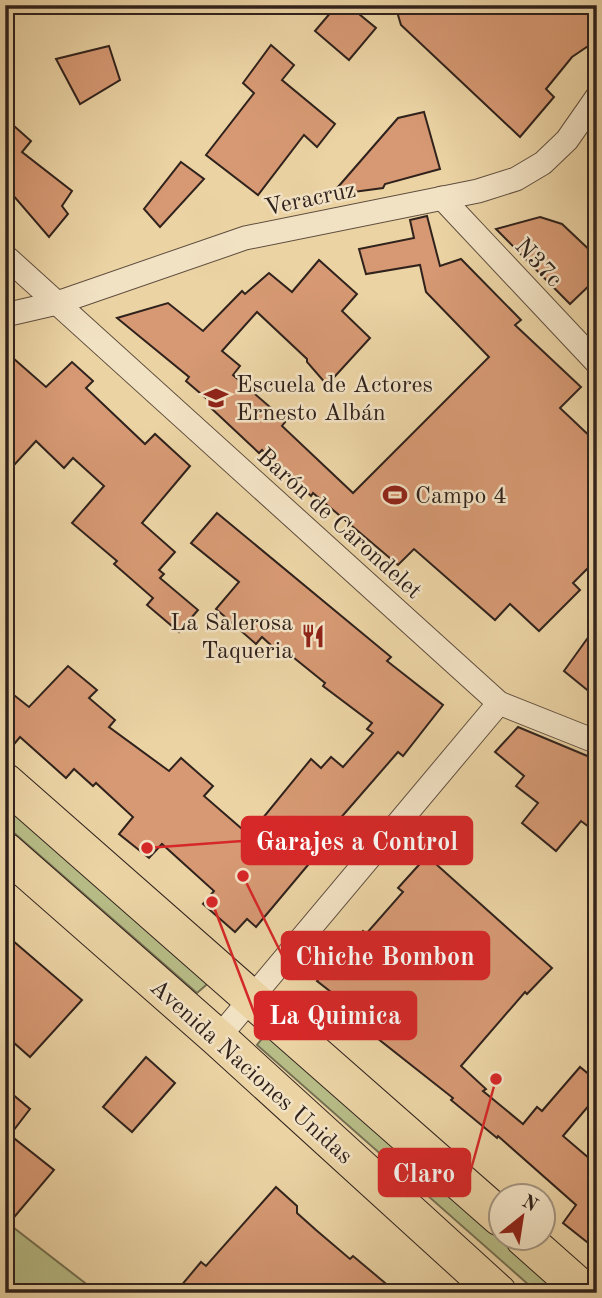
<svg xmlns="http://www.w3.org/2000/svg" width="602" height="1298" font-family="'Old Standard TT',serif">
<rect width="100%" height="100%" fill="#ebd3a4"/>
<filter id="stains"><feTurbulence type="fractalNoise" baseFrequency=".00286" numOctaves="4"/><feColorMatrix values="0 0 0 0 .2 0 0 0 0 .09 0 0 0 0 .02 0 0 0 .5 -.17"/></filter>
<radialGradient id="worn" r=".72"><stop offset=".6" stop-color="#630" stop-opacity="0"/><stop offset="1" stop-color="#630" stop-opacity=".3"/></radialGradient>
<!-- green -->
<g fill="#b7bc86" stroke="#746f51" stroke-width="2">
<polygon points="5,798 213,979 197,993 5,825"/>
<polygon points="269,1030 500,1233 500,1238 507,1239 569,1293 538,1293 257,1045"/>
<polygon points="5,1221 98,1293 5,1293"/>
</g>
<!-- building -->
<g fill="#d69973" stroke="#30221c" stroke-width="2">
<polygon points="337,5 348,5 376,28 349,60 315,31"/>
<polygon points="395,5 597,5 597,40 572,57 546,89 554,97 520,137 401,25"/>
<polygon points="271,45 294,65 282,80 335,124 317,147 304,135 258,195 206,155 254,93 243,83"/>
<polygon points="109,46 120,80 80,104 56,59"/>
<polygon points="424,112 440,169 385,184 383,188 331,195 398,118"/>
<polygon points="5,118 31,141 22,152 72,191 62,206 68,214 49,237 5,186"/>
<polygon points="181,162 204,179 160,227 144,209"/>
<polygon points="427,216 440,266 461,259 521,320 515,325 581,387 560,408 597,443 597,559 573,583 580,590 539,631 510,604 495,620 414,549 398,565 313,493 311,496 262,450 259,453 211,408 214,405 186,381 189,377 117,318 168,303 203,331 242,291 245,294 269,273 292,292 319,260 357,294 342,311 370,338 327,385 307,362 307,359 257,312 222,351 240,366 233,375 286,421 282,426 353,493 489,357 426,292 420,265 366,274 359,249 414,238 410,220"/>
<polygon points="540,217 562,224 597,257 597,278 570,304 496,229"/>
<polygon points="5,351 46,387 72,362 93,381 86,388 145,444 155,434 190,466 142,523 175,552 159,570 164,574 160,578 198,610 179,632 147,605 153,598 114,564 117,561 72,523 104,486 73,458 64,468 36,441 5,475"/>
<polygon points="217,513 391,657 387,661 443,705 403,756 398,752 338,821 345,827 321,856 318,853 256,927 247,919 235,932 203,904 214,891 162,844 149,858 119,834 133,817 96,783 93,786 74,769 66,778 20,737 5,755 5,688 29,707 68,666 97,690 89,698 115,720 109,727 169,771 181,758 213,786 204,796 249,835 311,759 321,768 331,757 343,767 373,733 367,729 372,723 323,686 325,683 288,653 284,657 262,637 256,644 216,609 239,582 191,543"/>
<polygon points="597,625 597,698 564,671"/>
<polygon points="518,727 597,760 597,833 581,821 556,851 522,823 538,803 516,786 524,776 495,752"/>
<polygon points="427,856 552,968 527,994 525,992 461,1066 486,1089 483,1091 523,1124 537,1107 542,1111 580,1067 597,1081 597,1096 563,1136 597,1165 597,1250 563,1223 576,1205 498,1136 497,1138 451,1100 453,1098 372,1034 377,1028 317,981 344,948 347,951 363,931 366,934 403,892 398,888"/>
<polygon points="5,934 82,1000 30,1057 5,1035"/>
<polygon points="146,1057 175,1083 132,1132 103,1107"/>
<polygon points="5,1088 30,1109 10,1135 54,1170 5,1228"/>
<polygon points="276,1187 297,1206 297,1213 316,1230 350,1259 353,1256 397,1293 175,1293 201,1262 206,1266"/>
</g>
<g fill="none" stroke-linecap="round" stroke-linejoin="round">
<!-- street casing -->
<g stroke="#5f4e3e" stroke-width="25">
<g id="street">
<polyline points="442,198 597,363"/>
<polyline points="5,256 499,703 597,742"/>
<polyline points="5,315 57,303 245,238 478,191 516,179 543,163 567,140 597,97"/>
<polyline points="218,1038 499,703"/>
</g>
</g>
<!-- primary casing -->
<g stroke="#30221c" stroke-width="39">
<g id="primary">
<polyline points="5,782 500,1217"/>
<polyline points="5,851 218,1038 498,1293"/>
<polyline points="524,1238 586,1293"/>
</g>
</g>
<!-- street -->
<use href="#street" stroke="#f2e2c4" stroke-width="23"/>
<!-- primary -->
<use href="#primary" stroke="#ebd3a4" stroke-width="37"/>
</g>
<!-- icons -->
<defs>
<g id="school-bare" transform="scale(1.89)"><path d="M0-5L7-2L0 1L-7-2ZM-4 1L0 2.5L4 1V4Q0 6-4 4Z" fill="#8f2418" stroke="#f2e2c4" stroke-width="2.5" paint-order="stroke"/></g>
<g id="stadium-bare" transform="scale(1.89)"><path d="M0-5a6.5 5 0 1 0 0 10a6.5 5 0 1 0 0-10ZM-3.5-1.8h7v3.6h-7Z" fill="#8f2418" stroke="#f2e2c4" stroke-width="2.5" paint-order="stroke"/></g>
<g id="restaurant-bare" transform="scale(1.89)"><path d="M-5-6h1v4h1v-4h1v4h1v-4h1v5L-1.5 .5V6h-2V.5L-5-1ZM5-6V6H3V1.5H1.5Q1.5-4 5-6Z" fill="#8f2418" stroke="#f2e2c4" stroke-width="2.5" paint-order="stroke"/></g>
</defs>
<g fill-rule="evenodd">
<use href="#school-bare" x="216" y="398"/>
<use href="#stadium-bare" x="395" y="495"/>
<use href="#restaurant-bare" x="313" y="636"/>
</g>
<g text-anchor="middle" stroke-width="5" stroke-linejoin="round" paint-order="stroke">
<!-- street labels -->
<g font-size="24" fill="#30221c" stroke="#f2e2c4">
<text transform="translate(310 198) rotate(-12)" y="8">Veracruz</text>
<text transform="translate(539 262) rotate(47)" y="8">N37c</text>
<text transform="translate(340 523) rotate(42)" y="8">Barón de Carondelet</text>
<text transform="translate(252 1071) rotate(42)" y="8">Avenida Naciones Unidas</text>
</g>
<!-- poi labels -->
<g font-size="24" fill="#30221c" stroke="#f2e2c4" text-anchor="start">
<text x="236" y="392">Escuela de Actores<tspan x="236" dy="28">Ernesto Albán</tspan></text>
<text x="415" y="503">Campo 4</text>
<text x="293" y="630" text-anchor="end">La Salerosa<tspan x="293" dy="28">Taqueria</tspan></text>
</g>
</g>
<!-- callouts -->
<path fill="none" stroke="#d62828" stroke-width="2.5" d="M147 848L242 841M243 876L282 955M212 902L255 1015M496 1079L470 1173"/>
<g fill="#d62828" stroke="#f2e2c4" stroke-width="2.5">
<circle cx="147" cy="848" r="7"/>
<circle cx="243" cy="876" r="7"/>
<circle cx="212" cy="902" r="7"/>
<circle cx="496" cy="1079" r="7"/>
</g>
<g fill="#d62828" stroke="#d62828" stroke-width="2.5">
<rect x="242" y="817" width="230" height="47" rx="7"/>
<rect x="282" y="932" width="207" height="47" rx="7"/>
<rect x="255" y="992" width="161" height="47" rx="7"/>
<rect x="379" y="1149" width="91" height="47" rx="7"/>
</g>
<g font-size="26" text-anchor="middle" font-weight="bold" fill="#fff">
<text x="357" y="850">Garajes a Control</text>
<text x="385" y="965">Chiche Bombon</text>
<text x="335" y="1024">La Quimica</text>
<text x="424" y="1182">Claro</text>
</g>
<!-- margin -->
<rect width="602" height="1298" fill="none" stroke="#ebd3a4" stroke-width="28"/>
<rect x="7" y="7" width="588" height="1284" fill="none" stroke="#30221c" stroke-width="3.5"/>
<rect x="14" y="14" width="574" height="1270" fill="none" stroke="#30221c" stroke-width="2"/>
<!-- north arrow -->
<g transform="translate(522 1217) rotate(30)"><circle r="33" fill="#f2e2c4" stroke="#a49581" stroke-width="2"/>
<path d="M0-5L12 26L0 18L-12 26Z" fill="#8f2418"/>
<text y="-10" font-size="19" font-weight="bold" text-anchor="middle" fill="#30221c">N</text>
</g>
<rect width="100%" height="100%" filter="url(#stains)"/>
<rect width="100%" height="100%" fill="url(#worn)"/>
</svg>
